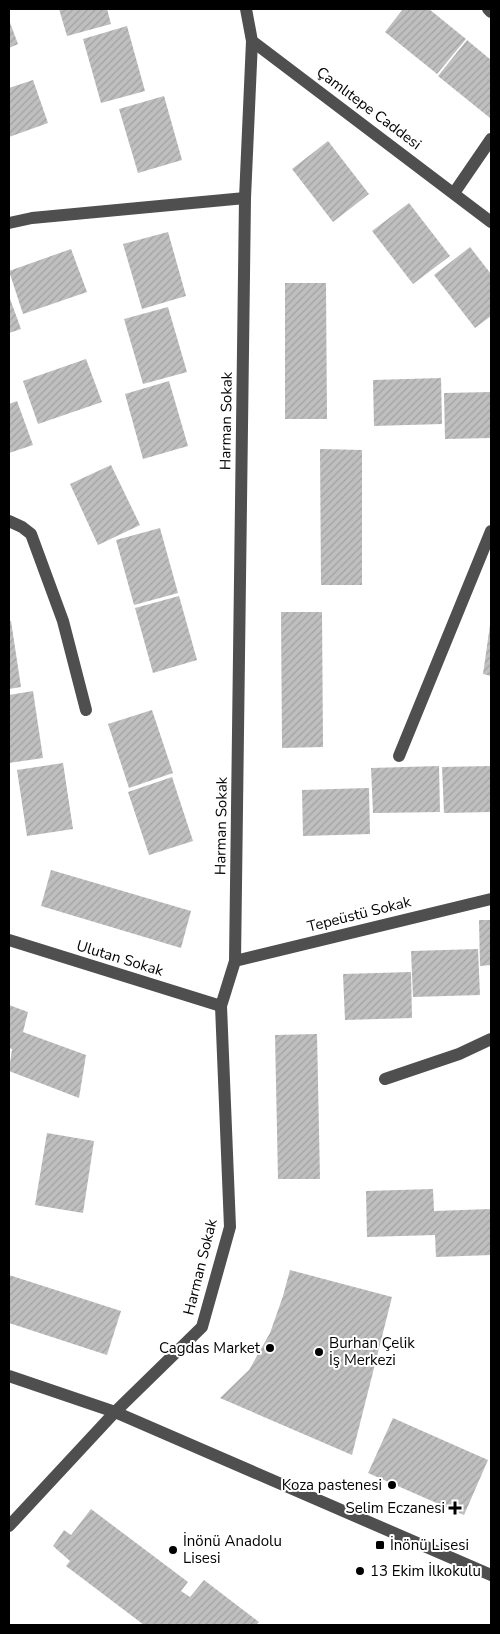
<svg xmlns="http://www.w3.org/2000/svg" width="500" height="1634" font-family="'Nunito Sans',sans-serif">
<defs>
<pattern id="building-hatch" width="6" height="6" patternUnits="userSpaceOnUse" patternTransform="scale(1.25)"><rect width="6" height="6" fill="#bfbfbf"/><path d="M-1 1l2-2M0 6l6-6M5 7l2-2" fill="none" stroke="#a2a2a2"/></pattern>
</defs>
<rect width="100%" height="100%" fill="#fff"/>
<!-- building -->
<g fill="url(#building-hatch)">
<polygon points="59,9 107,9 111,24 67,36"/>
<polygon points="403,9 429,9 466,39 437,74 385,32"/>
<polygon points="9,20 18,44 9,48"/>
<polygon points="127,26 145,91 101,103 83,39"/>
<polygon points="467,40 491,60 490,118 438,76"/>
<polygon points="33,80 48,123 9,137 9,88"/>
<polygon points="164,96 182,160 138,173 119,109"/>
<polygon points="328,141 369,194 333,222 292,169"/>
<polygon points="409,203 450,256 413,284 372,231"/>
<polygon points="168,232 186,296 142,309 123,244"/>
<polygon points="470,247 491,274 491,316 475,328 434,275"/>
<polygon points="71,249 87,292 23,314 9,271"/>
<polygon points="285,283 326,283 327,419 285,419"/>
<polygon points="9,296 21,329 9,333"/>
<polygon points="168,307 187,372 143,384 124,319"/>
<polygon points="86,359 102,402 38,424 23,381"/>
<polygon points="441,378 442,424 374,426 373,380"/>
<polygon points="169,381 188,446 143,459 125,394"/>
<polygon points="491,392 491,438 445,439 444,393"/>
<polygon points="17,401 33,445 9,453 9,404"/>
<polygon points="320,449 362,450 362,585 321,585"/>
<polygon points="111,465 140,525 98,545 70,484"/>
<polygon points="160,528 178,593 134,605 116,540"/>
<polygon points="179,596 197,660 153,673 135,608"/>
<polygon points="281,612 322,612 323,747 282,748"/>
<polygon points="9,621 11,621 21,687 9,689"/>
<polygon points="490,625 491,625 491,676 483,674"/>
<polygon points="33,691 43,758 9,763 9,695"/>
<polygon points="152,710 173,773 129,788 108,724"/>
<polygon points="63,763 73,829 27,836 17,770"/>
<polygon points="439,766 440,812 373,813 371,768"/>
<polygon points="491,766 491,812 444,813 442,767"/>
<polygon points="172,777 193,841 149,855 128,792"/>
<polygon points="369,788 370,834 303,836 302,790"/>
<polygon points="51,870 191,911 181,948 41,906"/>
<polygon points="479,920 491,920 491,965 480,966"/>
<polygon points="478,949 480,995 413,997 411,951"/>
<polygon points="411,972 412,1018 345,1020 343,974"/>
<polygon points="9,1005 28,1012 23,1032 86,1055 79,1098 9,1071 12,1049 9,1048"/>
<polygon points="317,1034 320,1179 278,1179 275,1035"/>
<polygon points="47,1133 94,1141 83,1213 35,1205"/>
<polygon points="433,1189 434,1211 491,1209 491,1255 436,1257 435,1235 367,1237 366,1191"/>
<polygon points="290,1270 392,1297 352,1455 220,1398 249,1370 270,1333 283,1296"/>
<polygon points="9,1275 121,1311 107,1355 9,1323"/>
<polygon points="393,1418 488,1460 464,1515 368,1473"/>
<polygon points="91,1509 188,1582 181,1591 190,1597 204,1580 259,1622 256,1625 144,1625 66,1566 70,1561 53,1546 64,1530 71,1535"/>
</g>
<g fill="none" stroke-linecap="round" stroke-linejoin="round">
<!-- minor -->
<g stroke="#4f4f4f" stroke-width="12">
<polyline points="246,9 252,41 491,222"/>
<polyline points="488,9 491,12"/>
<polyline points="454,193 491,139"/>
<polyline points="9,223 32,218 245,198"/>
<polyline points="9,521 22,527 31,534 63,621 86,710"/>
<polyline points="399,756 491,531"/>
<polyline points="9,940 221,1006"/>
<polyline points="235,961 491,899"/>
<polyline points="385,1079 459,1054 491,1039"/>
<polyline points="9,1376 115,1412 491,1575"/>
<polyline points="9,1526 115,1412 202,1327 230,1227 221,1006 235,961 245,198 252,41"/>
</g>
</g>
<!-- markers -->
<g fill="#000" stroke="#fff" stroke-width="2">
<circle cx="270" cy="1348" r="5"/>
<circle cx="319" cy="1352" r="5"/>
<circle cx="392" cy="1485" r="5"/>
<path d="M452.5 1500.5h5v5h5v5h-5v5h-5v-5h-5v-5h5z"/>
<rect x="375" y="1540" width="10" height="10" rx="2.5"/>
<circle cx="173" cy="1550" r="5"/>
<circle cx="360" cy="1571" r="5"/>
</g>
<g text-anchor="middle" stroke-width="4" stroke-linejoin="round" paint-order="stroke">
<!-- street labels -->
<g font-size="15" fill="#000" stroke="#fff">
<text transform="translate(369 108) rotate(37)" y="5">Çamlıtepe Caddesi</text>
<text transform="translate(226 421) rotate(-89)" y="5">Harman Sokak</text>
<text transform="translate(221 826) rotate(-89)" y="5">Harman Sokak</text>
<text transform="translate(359 914) rotate(-14)" y="5">Tepeüstü Sokak</text>
<text transform="translate(120 958) rotate(17)" y="5">Ulutan Sokak</text>
<text transform="translate(200 1267) rotate(-76)" y="5">Harman Sokak</text>
</g>
<!-- poi labels -->
<g font-size="15" fill="#000" stroke="#fff" text-anchor="start">
<text x="329" y="1348">Burhan Çelik<tspan x="329" dy="17">İş Merkezi</tspan></text>
<text x="260" y="1353" text-anchor="end">Cagdas Market</text>
<text x="382" y="1490" text-anchor="end">Koza pastenesi</text>
<text x="445" y="1513" text-anchor="end">Selim Eczanesi</text>
<text x="183" y="1546">İnönü Anadolu<tspan x="183" dy="17">Lisesi</tspan></text>
<text x="390" y="1550">İnönü Lisesi</text>
<text x="370" y="1576">13 Ekim İlkokulu</text>
</g>
</g>
<!-- border -->
<rect width="500" height="1634" fill="none" stroke="#000000" stroke-width="20"/>
</svg>
